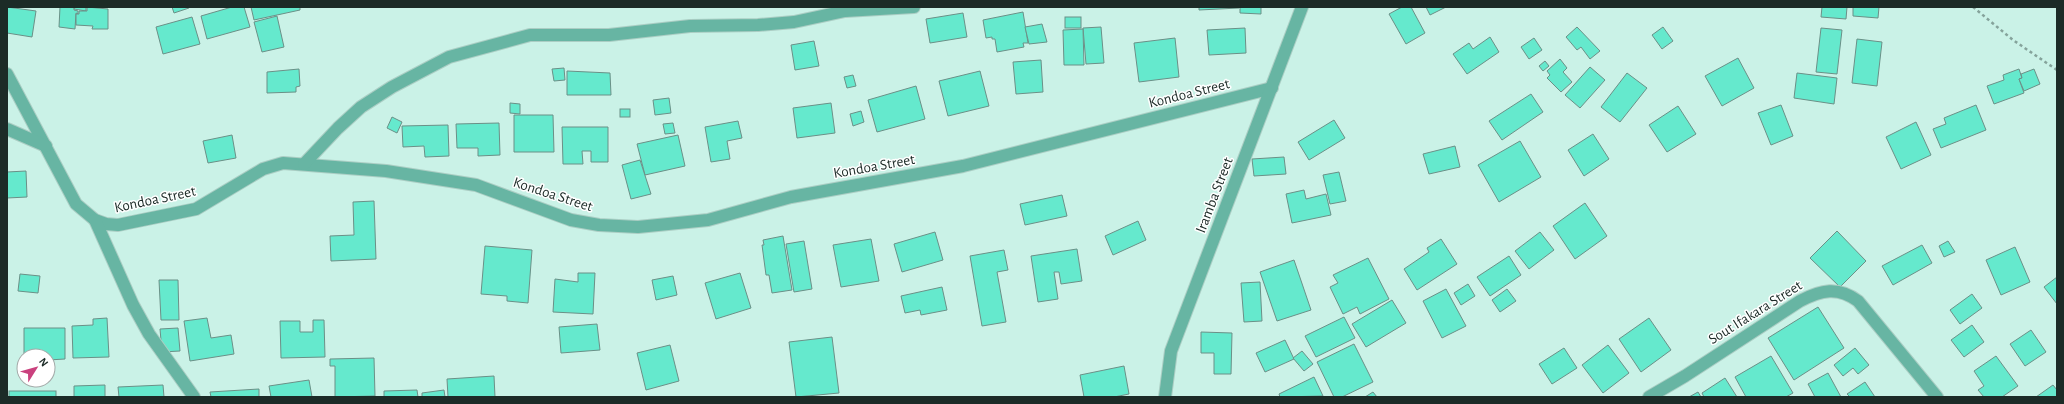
<svg xmlns="http://www.w3.org/2000/svg" width="2064" height="404" font-family="'Alegreya Sans',sans-serif">
<rect width="100%" height="100%" fill="#caf2e7"/>
<!-- building -->
<g fill="#65e9cd" stroke="#6b9087">
<polygon points="7,7 36,11 32,37 7,33"/>
<polygon points="60,7 74,7 74,10 78,11 78,14 76,13 75,29 59,27"/>
<polygon points="75,7 86,7 86,11 74,9"/>
<polygon points="87,7 108,9 108,29 92,29 93,26 76,25 76,14 79,14 79,11 87,11"/>
<polygon points="172,7 189,7 189,8 174,13"/>
<polygon points="232,7 244,7 250,27 207,39 201,16"/>
<polygon points="251,7 300,7 300,10 254,20"/>
<polygon points="1199,7 1239,7 1239,8 1199,10"/>
<polygon points="1240,7 1261,7 1261,14 1240,13"/>
<polygon points="1402,7 1411,7 1425,33 1406,44 1389,14"/>
<polygon points="1426,7 1446,7 1430,15"/>
<polygon points="1822,7 1847,7 1846,19 1821,17"/>
<polygon points="1853,7 1879,7 1878,18 1853,16"/>
<polygon points="1023,12 1028,43 1023,43 1024,47 997,52 995,39 992,39 992,37 986,38 983,20"/>
<polygon points="963,13 967,37 930,43 926,19"/>
<polygon points="277,16 284,47 262,52 254,22"/>
<polygon points="192,17 200,44 163,54 156,27"/>
<rect x="1065" y="17" width="16" height="11"/>
<polygon points="1042,24 1047,42 1029,44 1025,27"/>
<polygon points="1101,27 1104,63 1086,64 1083,28"/>
<polygon points="1577,27 1600,51 1590,59 1581,47 1577,50 1566,37"/>
<polygon points="1663,27 1673,41 1662,49 1652,35"/>
<polygon points="1245,28 1246,53 1209,55 1207,30"/>
<polygon points="1821,28 1842,30 1837,74 1816,72"/>
<polygon points="1083,29 1084,65 1064,65 1063,30"/>
<polygon points="1490,37 1499,52 1467,74 1453,54 1469,43 1473,49"/>
<polygon points="1175,38 1179,77 1139,82 1134,43"/>
<polygon points="1534,38 1542,50 1529,59 1521,47"/>
<polygon points="1857,39 1882,42 1877,86 1852,83"/>
<polygon points="814,41 819,66 795,70 791,45"/>
<polygon points="1738,58 1754,88 1722,106 1705,76"/>
<polygon points="1560,59 1567,68 1563,72 1572,82 1561,92 1547,78 1550,75 1547,71"/>
<polygon points="1041,60 1043,92 1016,94 1013,62"/>
<polygon points="1545,61 1549,66 1543,71 1539,66"/>
<polygon points="1590,67 1605,80 1580,108 1565,95"/>
<polygon points="564,68 565,80 554,81 552,69"/>
<polygon points="299,69 300,86 296,87 296,92 267,93 267,72"/>
<polygon points="2019,69 2022,78 2019,79 2024,93 1994,104 1987,86 2004,80 2003,75"/>
<polygon points="2034,69 2040,84 2024,91 2019,79 2022,78 2021,74"/>
<polygon points="567,71 610,73 611,95 567,95"/>
<polygon points="980,71 989,106 948,116 939,81"/>
<polygon points="1627,73 1647,88 1620,122 1601,107"/>
<polygon points="1797,73 1837,78 1834,104 1794,98"/>
<polygon points="853,75 856,86 847,88 844,77"/>
<polygon points="916,86 925,119 877,132 868,100"/>
<polygon points="1531,94 1543,112 1502,140 1489,121"/>
<polygon points="669,98 671,113 655,115 653,100"/>
<polygon points="510,103 520,104 520,114 510,113"/>
<polygon points="831,103 835,133 797,138 793,108"/>
<polygon points="1781,105 1793,136 1771,145 1758,113"/>
<polygon points="1976,105 1986,130 1941,148 1933,129 1946,124 1944,118"/>
<polygon points="1678,106 1696,134 1667,152 1649,125"/>
<rect x="620" y="109" width="10" height="8"/>
<polygon points="861,111 864,122 853,126 850,114"/>
<polygon points="514,115 553,115 554,152 514,152"/>
<polygon points="392,117 402,122 397,133 387,128"/>
<polygon points="1334,120 1345,138 1309,160 1298,142"/>
<polygon points="738,121 742,138 727,141 730,159 711,162 705,127"/>
<polygon points="1916,122 1931,155 1901,169 1886,137"/>
<polygon points="499,123 500,155 478,156 478,148 457,148 456,124"/>
<polygon points="673,123 675,133 665,134 663,124"/>
<polygon points="448,125 449,156 425,157 424,146 403,147 402,126"/>
<polygon points="562,127 608,127 608,162 591,162 591,151 582,151 583,164 563,164"/>
<polygon points="1593,134 1609,159 1584,176 1568,150"/>
<polygon points="232,135 236,158 208,163 203,141"/>
<polygon points="678,135 685,166 645,175 637,144"/>
<polygon points="1520,141 1541,177 1499,202 1478,165"/>
<polygon points="1455,146 1460,167 1429,174 1423,154"/>
<polygon points="1284,157 1286,174 1254,176 1252,159"/>
<polygon points="640,160 651,194 631,199 622,165"/>
<polygon points="26,171 27,197 7,198 7,172"/>
<polygon points="1339,172 1346,201 1330,204 1323,175"/>
<polygon points="1304,190 1306,199 1326,194 1331,215 1292,223 1286,194"/>
<polygon points="1062,195 1067,216 1025,225 1020,204"/>
<polygon points="374,201 376,259 331,261 330,236 354,235 353,202"/>
<polygon points="1585,203 1607,236 1575,259 1553,226"/>
<polygon points="1138,221 1146,240 1113,255 1105,236"/>
<polygon points="1837,231 1866,261 1840,287 1810,258"/>
<polygon points="935,232 943,260 902,272 894,244"/>
<polygon points="1540,232 1554,250 1529,269 1515,251"/>
<polygon points="783,236 792,290 772,293 769,275 766,275 762,245 764,245 763,240"/>
<polygon points="871,239 879,281 841,287 833,245"/>
<polygon points="1441,239 1457,264 1417,290 1404,269 1429,252 1427,248"/>
<polygon points="804,241 812,289 794,292 786,244"/>
<polygon points="1948,241 1955,252 1944,257 1939,246"/>
<polygon points="1922,245 1932,263 1893,285 1882,266"/>
<polygon points="485,246 532,250 528,303 507,301 507,296 481,294"/>
<polygon points="2015,247 2030,282 2001,295 1986,260"/>
<polygon points="1077,249 1082,281 1061,284 1059,272 1054,272 1058,299 1038,302 1031,256"/>
<polygon points="1004,250 1008,270 997,272 1006,322 982,326 970,256"/>
<polygon points="1509,256 1521,275 1490,296 1477,277"/>
<polygon points="1368,258 1389,299 1360,314 1357,307 1343,314 1330,287 1338,283 1333,275"/>
<polygon points="1294,260 1311,310 1277,321 1260,272"/>
<polygon points="578,273 595,273 593,314 553,312 555,279 578,282"/>
<polygon points="740,273 751,308 716,319 705,283"/>
<polygon points="20,274 40,276 38,293 18,291"/>
<polygon points="673,276 677,295 656,300 652,280"/>
<polygon points="2057,277 2057,304 2044,287"/>
<polygon points="159,280 178,280 179,320 161,320"/>
<polygon points="1260,282 1262,321 1244,322 1241,283"/>
<polygon points="1468,284 1475,296 1461,305 1454,293"/>
<polygon points="942,287 947,310 921,315 920,310 905,313 901,296"/>
<polygon points="1446,289 1466,326 1442,338 1423,301"/>
<polygon points="1507,289 1516,301 1500,312 1492,300"/>
<polygon points="1972,294 1982,308 1960,324 1950,310"/>
<polygon points="1392,300 1406,323 1366,347 1352,324"/>
<polygon points="1818,307 1844,348 1794,380 1768,338"/>
<polygon points="1344,317 1355,338 1316,357 1305,336"/>
<polygon points="107,318 109,357 73,358 72,326 93,325 93,319"/>
<polygon points="207,318 211,338 231,335 234,354 190,361 184,321"/>
<polygon points="1649,318 1671,350 1641,372 1619,339"/>
<polygon points="313,320 324,320 325,357 281,358 280,321 300,321 300,332 313,332"/>
<polygon points="597,324 600,350 561,353 559,327"/>
<polygon points="1972,325 1984,342 1964,357 1951,340"/>
<polygon points="24,328 65,328 65,359 48,360 48,356 24,357"/>
<polygon points="178,328 180,351 162,352 160,329"/>
<polygon points="2031,330 2046,352 2025,366 2010,344"/>
<polygon points="1201,332 1232,333 1231,374 1214,374 1214,353 1201,353"/>
<polygon points="832,337 839,393 796,397 789,342"/>
<polygon points="1285,340 1294,359 1265,372 1256,353"/>
<polygon points="1354,344 1373,382 1342,397 1334,397 1317,362"/>
<polygon points="670,345 679,381 646,390 637,353"/>
<polygon points="1608,345 1629,373 1603,393 1582,365"/>
<polygon points="1564,348 1577,368 1552,384 1539,364"/>
<polygon points="1855,348 1869,365 1858,374 1853,368 1843,376 1834,365"/>
<polygon points="1302,351 1313,364 1304,371 1293,358"/>
<polygon points="1771,356 1793,393 1786,397 1746,397 1735,377"/>
<polygon points="1996,356 2018,386 2002,397 1984,397 1978,390 1984,386 1974,371"/>
<polygon points="374,358 375,396 335,397 335,366 330,366 330,359"/>
<polygon points="1124,366 1129,394 1114,397 1084,397 1080,375"/>
<polygon points="1828,373 1841,397 1815,397 1808,384"/>
<polygon points="494,376 495,397 448,397 447,379"/>
<polygon points="1314,377 1323,396 1280,397 1279,394"/>
<polygon points="1725,378 1737,397 1704,397 1702,393"/>
<polygon points="309,380 312,397 271,397 269,386"/>
<polygon points="1865,382 1875,397 1850,397 1847,394"/>
<polygon points="105,385 105,397 74,397 74,386"/>
<polygon points="163,385 164,397 119,397 118,387"/>
<polygon points="2053,385 2057,390 2057,397 2036,397"/>
<polygon points="259,389 259,397 211,397 210,392"/>
<polygon points="417,390 418,397 384,397 384,391"/>
<polygon points="444,390 445,397 422,397 422,393"/>
<rect x="9" y="391" width="47" height="6"/>
<polygon points="1373,392 1377,397 1365,397"/>
<polygon points="1698,392 1701,397 1689,397"/>
</g>
<g fill="none" stroke-linecap="round" stroke-linejoin="round">
<!-- minor casing -->
<g stroke="#abcec4" stroke-width="14">
<g id="minor">
<polyline points="7,74 76,204 95,220 106,224 118,225 196,209 263,169 283,163 386,171 476,185 571,220 599,225 638,227 708,220 791,197 963,166 1272,88"/>
<polyline points="7,129 46,146"/>
<polyline points="304,164 338,128 361,107 392,87 449,57 530,35 609,35 690,26 758,25 794,22 845,11 914,7"/>
<polyline points="95,220 133,305 149,334 194,397"/>
<polyline points="1165,397 1171,351 1302,7"/>
<path d="M1649,397l36,-21 115,-75c21,-11 38,-15 58,0l79,96"/>
</g>
</g>
<!-- path -->
<polyline stroke="#85a39b" stroke-width="2.5" stroke-dasharray="3 3" stroke-linecap="butt" points="1973,7 2013,40 2057,70"/>
<!-- minor -->
<use href="#minor" stroke="#67b5a3" stroke-width="12"/>
</g>
<g text-anchor="middle" stroke-width="3" stroke-linejoin="round" paint-order="stroke">
<!-- street labels -->
<g font-size="15" fill="#1c2b27" stroke="#fff">
<text transform="translate(1189 93) rotate(-14)" y="5">Kondoa Street</text>
<text transform="translate(874 166) rotate(-10)" y="5">Kondoa Street</text>
<text transform="translate(553 194) rotate(18)" y="5">Kondoa Street</text>
<text transform="translate(1214 195) rotate(-69)" y="5">Iramba Street</text>
<text transform="translate(155 199) rotate(-12)" y="5">Kondoa Street</text>
<text transform="translate(1755 312) rotate(-32)" y="5">Sout Ifakara Street</text>
</g>
</g>
<!-- border -->
<rect width="2064" height="404" fill="none" stroke="#1c2b27" stroke-width="16"/>
<!-- north arrow -->
<g transform="translate(36 368) rotate(53)"><circle r="19" fill="#ffffff" stroke="#a4aaa9"/>
<path d="M0-3L7 15L0 10L-7 15Z" fill="#ca417e"/>
<text y="-6" font-size="11" font-weight="bold" text-anchor="middle" fill="#1c2b27">N</text>
</g>
</svg>
